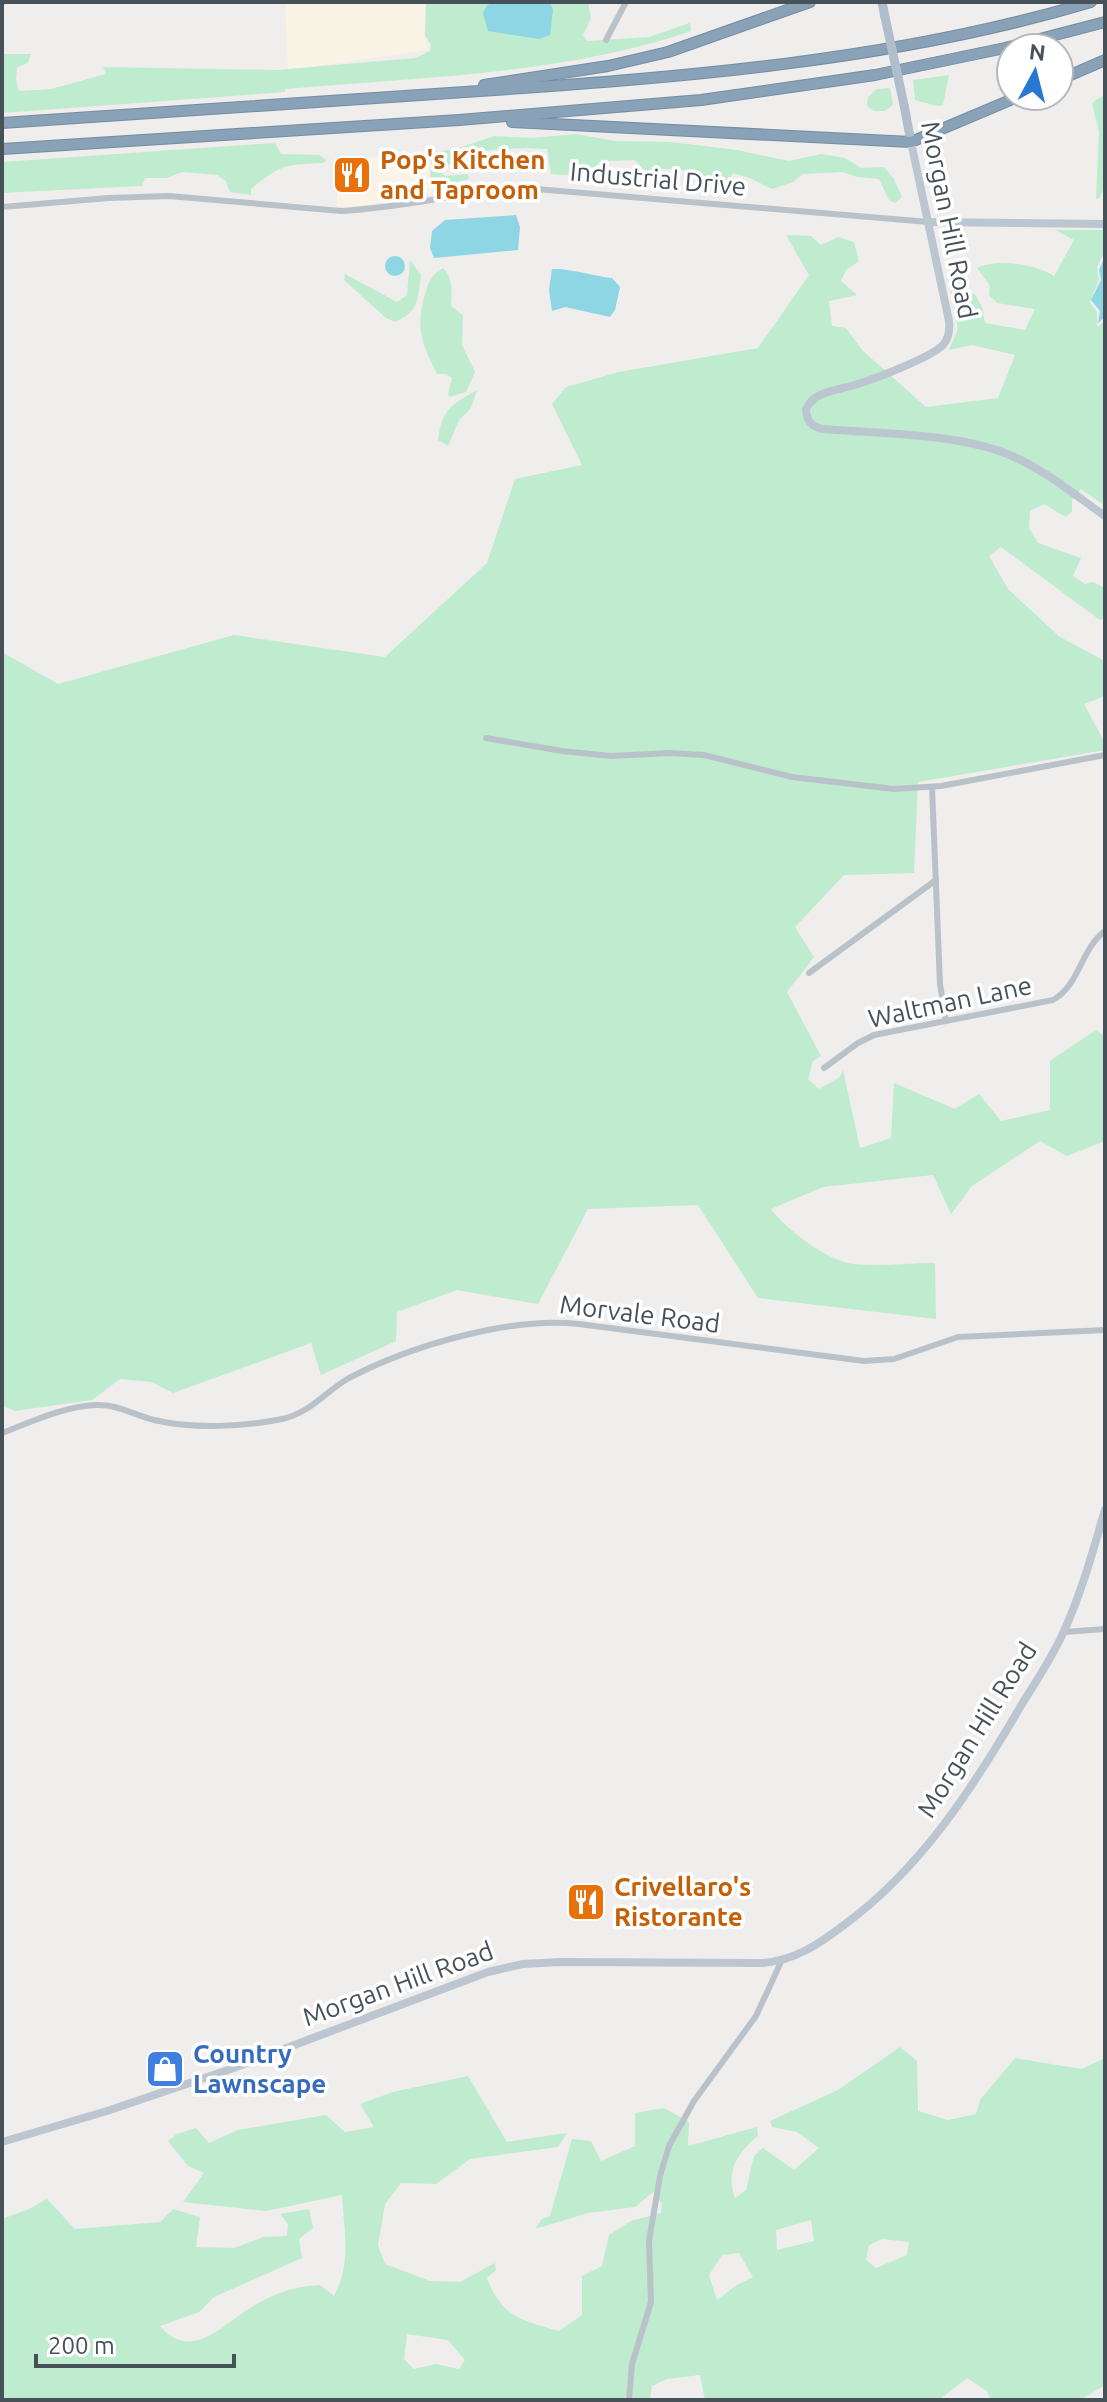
<svg xmlns="http://www.w3.org/2000/svg" width="1107" height="2402" font-family="Ubuntu,sans-serif">
<rect width="100%" height="100%" fill="#f0eded"/>
<!-- commercial -->
<g fill="#faf4e7">
<polygon points="285,2 426,2 424,36 428,50 288,70"/>
<polygon points="426,153 432,194 361,206 337,206 338,160"/>
</g>
<!-- green -->
<g fill="#bfebce" fill-rule="evenodd">
<path d="M426,2h162l3,16 -8,17 4,6 62,-4 41,-14 1,8c-129,44 -270,46 -406,58v3l-283,21v-59h29l-3,9 -11,4 -1,13 3,11 32,-2 55,-15 -3,-7 173,3 140,-12 14,-7 1,-6 -6,-10z"/>
<polygon points="949,75 943,105 937,106 915,100 913,80"/>
<polygon points="890,88 893,105 885,111 874,111 867,106 868,97 877,89"/>
<polygon points="1105,94 1105,185 1100,198 1096,199 1099,132 1092,103"/>
<path d="M576,134l39,7 56,1 66,8 52,11 32,-7 24,4 16,10 23,-1 10,12 8,18 -7,6 -6,-3 -10,-21 -22,-2 -14,-5 -40,2 -10,8 -21,7 -22,-11 -17,-5 -6,12c-12,-2 -19,-6 -30,-11 -17,-6 -35,-6 -52,-3l-10,-11 -34,1c-17,18 -26,14 -50,13l-4,-25c-29,-2 -89,-2 -106,24l5,3 22,-2 1,5 -35,8 -4,-2 1,-24 -6,-5 8,-4 23,-3 38,-13 37,2z"/>
<path d="M275,143l6,11 38,1 7,5 -3,3c-38,2 -42,1 -72,26v6l-21,-3 -4,-11 -9,-6 -35,-3 -16,6h-21l-3,8 -140,7v-31z"/>
<path d="M1055,230h50v21l-8,16 2,12 -9,24 7,9v15l8,-6v185l-24,-17 -9,11v12l-6,5 -22,-13 -14,7 -1,17 9,15 43,15 -8,18 12,8 8,-2 12,6v30l-5,2 -99,-73 -12,9 19,33 52,48 45,24v35l-21,8 21,39v7l-187,32 -4,91 -70,2 -49,52 19,30 -27,35 34,64 -8,5 -5,18 11,10 21,-12 3,-7 17,78 31,-10 3,-55 61,26 24,-15 22,27 49,-11v-49l46,-31 9,6v105l-38,15 -27,-15 -68,45 -21,28 -18,-39 -110,12 -52,22c16,21 55,51 82,55 26,3 55,-1 82,-1l1,56 -178,-21 -60,-93 -110,4 -50,95 -81,-14 -60,22 -1,29 -75,34 -10,-32 -138,50 -21,-11 -32,-3 -28,21 -77,11 -13,-5v-754l56,32 176,-49 151,22 102,-94 28,-84 67,-14 -30,-61 14,-17 53,-15 139,-24 51,-73 -23,-40 25,1 10,9 17,-8 16,5 5,19 -13,9 -5,11 16,14 -28,6 3,25 14,2 16,22 64,57 72,-9 17,-43 -43,-10 -23,5 9,-21 -10,-51h11l3,16h13l7,13 3,16 40,7 10,-21 -38,-6 -8,-8 1,-9 -13,-18c20,-10 58,-4 77,8l20,-36z"/>
<path d="M410,260l11,15c-4,25 -1,36 -26,47l-9,-4 -42,-38 1,-6 52,28 10,-7z"/>
<path d="M443,268c10,9 9,25 8,38l12,9 -1,30 13,27 -9,20 -16,5 -2,-3 4,-16 -6,-4h-9c-15,-31 -22,-45 -12,-80 4,-13 7,-20 18,-26z"/>
<path d="M477,390l-6,18 -12,12 -11,26 -10,-6c4,-31 13,-35 39,-50z"/>
<path d="M900,2047l17,14 1,50 30,9 28,-6 4,-14 35,-42 67,11 23,-11v327l-25,15h-89l-4,-9 -20,-13 -28,22h-234l-5,-25 -33,4 -15,7 -2,14h-648v-181l27,-10 18,-10 28,30 85,-7 13,-13 27,8 -4,30 38,1 29,-11 24,-1 1,-12 -8,-10 29,-5 4,19 -14,11 3,19 -88,39 -15,15 -39,14c32,38 65,-4 95,-21 20,-12 42,-19 65,-20l14,11c18,-34 10,-64 8,-101l-76,16 -83,-9 21,-29 -16,-7 -20,-25 9,-7 19,-6 13,15 29,-13 88,-15 19,17 29,-5 -14,-23 33,-12 75,-16 39,66 60,-9 -9,14 -88,12 -34,25 -35,-1 -16,21 -7,41 7,19 45,17 30,1 35,-19 1,7 -9,8c15,40 35,42 72,53l23,-16v-39l20,-10 7,-31 22,-14 30,-8 1,-9 -9,-12 -18,15 -47,6 -53,16 7,-10 8,-3 22,-77 19,2 10,20 34,-15v-33l29,-5 25,14 -1,24 69,-19 1,9c-20,16 -33,36 -23,62l11,-8 8,-34 9,-8 31,22 25,-22 -22,-16 -25,-5 -2,-6 68,-31zM811,2220l3,21 -37,9 -1,-20zM882,2239l27,3 -2,13 -31,13 -10,-8 3,-15zM739,2253l14,24 -16,8 -20,15 -8,-25 13,-20zM407,2334l41,6 17,20 -6,9 -23,-5 -22,5 -10,-10z"/>
</g>
<!-- water -->
<g fill="#8fd6e4">
<polygon points="498,2 550,2 553,10 550,35 539,39 488,31 483,13 487,5"/>
<polygon points="516,215 520,227 518,250 434,258 430,248 432,231 445,220"/>
<polygon points="1105,256 1105,317 1098,323 1100,311 1091,300 1101,280 1099,270"/>
<circle cx="395" cy="266" r="10"/>
<path d="M552,269c18,-1 41,7 60,9l8,9 -5,23 -5,7 -45,-10 -13,4 -3,-21z"/>
</g>
<g fill="none" stroke-linecap="round" stroke-linejoin="round">
<!-- motorway casing -->
<g stroke="#748da4" stroke-width="12">
<g id="motorway">
<polyline points="1059,80 1105,60"/>
<polyline points="484,85 608,66 668,52 810,2"/>
<polyline points="512,122 911,142 1020,96"/>
<path d="M2,123c159,-11 319,-21 478,-32 205,-14 413,-30 611,-89"/>
<polyline points="2,149 459,120 701,100 875,75 1005,48 1105,22"/>
</g>
</g>
<!-- minor -->
<g stroke="#bac2c9" stroke-width="6">
<polyline points="2,2 3,2"/>
<polyline points="606,40 626,2"/>
<path d="M2,207l107,-9 60,-2 172,15c61,-3 122,-19 183,-23l405,34"/>
<polyline points="486,738 562,751 611,756 670,753 704,755 792,777 894,789 941,786 1105,755"/>
<polyline points="932,787 940,984 946,1021"/>
<polyline points="809,973 936,880"/>
<path d="M824,1068l34,-25 16,-8 179,-35c27,-15 27,-50 52,-69"/>
<path d="M2,1433c29,-11 63,-27 94,-28 21,-1 38,10 58,15 39,9 89,7 128,-1 28,-6 44,-28 67,-41 61,-32 162,-62 230,-54l285,37 30,-2 64,-22 147,-7"/>
<polyline points="1064,1632 1105,1629"/>
<polyline points="629,2400 632,2364 651,2302 649,2241 660,2176 669,2146 694,2101 756,2016 781,1962"/>
</g>
<!-- secondary -->
<g stroke="#bcc6d0" stroke-width="8">
<path d="M911,142l38,179c1,9 0,17 -6,24 -13,13 -69,34 -88,40 -17,5 -41,6 -49,24 0,12 6,18 17,20 57,5 137,4 189,27 33,14 63,39 93,60"/>
<polyline points="929,222 1105,224"/>
<path d="M2,2142l105,-31 121,-41 260,-98 35,-8 37,-2 203,1c33,-3 56,-19 81,-38 78,-57 130,-139 178,-221 15,-24 31,-48 42,-73 18,-39 29,-81 41,-121"/>
</g>
<!-- primary -->
<g stroke="#afbeca" stroke-width="9">
<polyline points="882,2 885,17"/>
<polyline points="904,105 911,142"/>
</g>
<!-- motorway -->
<use href="#motorway" stroke="#89a2b8" stroke-width="10"/>
<!-- primary-bridge -->
<polyline stroke="#afbeca" stroke-width="9" points="885,17 904,105"/>
</g>
<!-- icons -->
<defs>
<g id="restaurant-square" transform="scale(2)"><rect x="-9" y="-9" width="18" height="18" rx="4" fill="#e8710a" stroke="#fff"/><path d="M-5-6h1v4h1v-4h1v4h1v-4h1v5L-1.5 .5V6h-2V.5L-5-1ZM5-6V6H3V1.5H1.5Q1.5-4 5-6Z" fill="#fff"/></g>
<g id="shop-square" transform="scale(2)"><rect x="-9" y="-9" width="18" height="18" rx="4" fill="#3f7fe0" stroke="#fff"/><path d="M-5-2.5h2.3a2.7 3.5 0 0 1 5.4 0H5L5.5 6h-11ZM-1.5-2.5h3a1.5 2.3 0 0 0-3 0Z" fill="#fff"/></g>
</defs>
<g fill-rule="evenodd">
<use href="#restaurant-square" x="352" y="175"/>
<use href="#restaurant-square" x="586" y="1902"/>
<use href="#shop-square" x="165" y="2069"/>
</g>
<g text-anchor="middle" stroke-width="7" stroke-linejoin="round" paint-order="stroke">
<!-- food labels -->
<g font-size="26" font-weight="bold" fill="#c56008" stroke="#fff" text-anchor="start">
<text x="380" y="169">Pop's Kitchen<tspan x="380" dy="30">and Taproom</tspan></text>
<text x="614" y="1896">Crivellaro's<tspan x="614" dy="30">Ristorante</tspan></text>
</g>
<!-- street labels -->
<g font-size="26" fill="#475159" stroke="#fff">
<text transform="translate(658 179) rotate(5)" y="9">Industrial Drive</text>
<text transform="translate(949 220) rotate(79)" y="9">Morgan Hill Road</text>
<text transform="translate(950 1002) rotate(-12)" y="9">Waltman Lane</text>
<text transform="translate(640 1314) rotate(7)" y="9">Morvale Road</text>
<text transform="translate(977 1730) rotate(-58)" y="9">Morgan Hill Road</text>
<text transform="translate(398 1984) rotate(-20)" y="9">Morgan Hill Road</text>
</g>
<!-- shop labels -->
<g font-size="26" font-weight="bold" fill="#366cbe" stroke="#fff" text-anchor="start">
<text x="193" y="2063">Country<tspan x="193" dy="30">Lawnscape</tspan></text>
</g>
</g>
<!-- border -->
<rect width="1107" height="2402" fill="none" stroke="#475159" stroke-width="8"/>
<!-- north arrow -->
<g transform="translate(1035 72) rotate(7)"><circle r="38" fill="#ffffff" stroke="#b5b9bd" stroke-width="2"/>
<path d="M0-6L14 30L0 20L-14 30Z" fill="#2877d0"/>
<text y="-12" font-size="22" font-weight="bold" text-anchor="middle" fill="#475159">N</text>
</g>
<!-- scale -->
<path d="M36 2354v12h198v-12" fill="none" stroke="#475159" stroke-width="4"/>
<text x="48" y="2354" font-size="24" fill="#475159" stroke="#ffffff" stroke-width="6" paint-order="stroke">200 m</text>
</svg>
